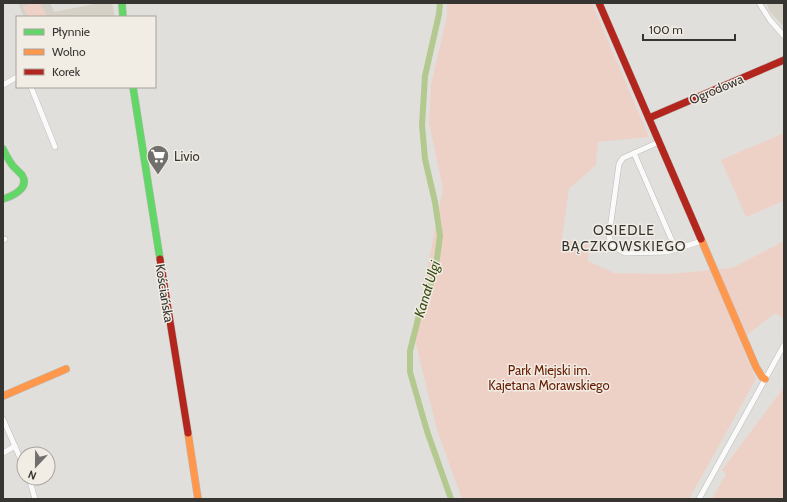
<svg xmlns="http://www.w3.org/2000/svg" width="787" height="502" font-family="Cabin,sans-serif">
<rect width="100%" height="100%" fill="#e1dfdb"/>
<!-- built -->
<g fill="#d6d1c7">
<polygon points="18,3 50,3 54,12 99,3 112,3 115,17 24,17"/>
<polygon points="766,3 784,3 784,27 770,12"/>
</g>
<!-- green -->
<g fill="#eed1c6">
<polygon points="30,3 40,3 47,17 28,17 23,7"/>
<polygon points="447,3 592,3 649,137 598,142 596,165 569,189 562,239 589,245 588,261 614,273 669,274 732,268 784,241 784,319 775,313 740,341 756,379 689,499 462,499 437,430 414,336 443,189 429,123 431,85 447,15"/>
<polygon points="784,133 784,201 746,217 721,160"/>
<polygon points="784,387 784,499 712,499 726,474 722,470"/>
</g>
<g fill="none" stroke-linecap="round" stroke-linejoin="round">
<!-- canal -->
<polyline stroke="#b3c98f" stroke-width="6" points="440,3 439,14 425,76 422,125 425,159 435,202 440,236 435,273 420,311 410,351 410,372 427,431 451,499"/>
<!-- street casing -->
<g stroke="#bcbbb7" stroke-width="6">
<g id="street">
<polyline points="759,3 770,20 784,36"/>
<polyline points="3,85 17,77"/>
<polyline points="31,87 55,147"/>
<polyline points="659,142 623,158 619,164 609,236 611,243 614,247 625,253 667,252 702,241"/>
<polyline points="634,153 676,250"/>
<polyline points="3,240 5,239"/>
<polyline points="3,419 24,467"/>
<polyline points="3,453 15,446"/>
<polyline points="29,478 35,499"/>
<polyline points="699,499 784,345"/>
</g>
</g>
<!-- fast casing -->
<g stroke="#bcbbb7" stroke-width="8">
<g id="fast">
<polyline points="122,3 123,17"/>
<polyline points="133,87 160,259"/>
<path d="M3,149c3,6 6,12 10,17 3,3 6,6 9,9 8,13 -9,21 -19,24"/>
</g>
</g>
<!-- slow casing -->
<g stroke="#bcbbb7" stroke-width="8">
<g id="slow">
<polyline points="701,239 756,367 762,377 765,379"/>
<polyline points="3,396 66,369"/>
<polyline points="188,433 198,499"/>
</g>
</g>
<!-- jam casing -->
<g stroke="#bcbbb7" stroke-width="8">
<g id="jam">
<polyline points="599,3 701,239"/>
<polyline points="649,118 784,60"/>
<polyline points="160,259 188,433"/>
</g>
</g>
<!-- street -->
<use href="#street" stroke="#fafafa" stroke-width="5"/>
<!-- fast -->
<use href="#fast" stroke="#63d668" stroke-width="7"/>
<!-- slow -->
<use href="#slow" stroke="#ff974d" stroke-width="7"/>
<!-- jam -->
<use href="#jam" stroke="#b3261e" stroke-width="7"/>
</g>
<!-- icons -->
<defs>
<g id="supermarket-pin" transform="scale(1.15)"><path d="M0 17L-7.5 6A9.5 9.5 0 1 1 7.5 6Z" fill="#72706d" stroke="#f1ede5"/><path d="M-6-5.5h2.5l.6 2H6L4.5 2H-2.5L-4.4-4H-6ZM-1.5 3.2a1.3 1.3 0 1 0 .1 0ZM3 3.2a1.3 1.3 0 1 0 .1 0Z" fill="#fff"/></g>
</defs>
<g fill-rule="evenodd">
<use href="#supermarket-pin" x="158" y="156"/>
</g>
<g text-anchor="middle" stroke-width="3" stroke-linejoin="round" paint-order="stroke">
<!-- street labels -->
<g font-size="13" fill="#373532" stroke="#f1ede5">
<text transform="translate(716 89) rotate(-23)" y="5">Ogrodowa</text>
<text transform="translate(165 293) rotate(81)" y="5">Kościańska</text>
</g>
<!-- poi labels -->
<g font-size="13" fill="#373532" stroke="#f1ede5" text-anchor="start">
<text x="174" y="161">Livio</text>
</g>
<!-- park labels -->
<g font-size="13" fill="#691c00" stroke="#f1ede5">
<text x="549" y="375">Park Miejski im.<tspan x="549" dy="15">Kajetana Morawskiego</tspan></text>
</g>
<!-- neighbourhood labels -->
<g font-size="14" letter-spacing="1" fill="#373532" stroke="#f1ede5">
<text x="624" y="235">OSIEDLE<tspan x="624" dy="16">BĄCZKOWSKIEGO</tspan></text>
</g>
<!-- water labels -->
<g font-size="14" font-style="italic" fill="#374b10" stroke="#f1ede5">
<text transform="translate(427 289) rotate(-73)" y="5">Kanał Ulgi</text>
</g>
</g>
<!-- border -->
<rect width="787" height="502" fill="none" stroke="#373532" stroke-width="8"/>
<!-- legend -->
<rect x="16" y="16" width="140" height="72" fill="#f1ede5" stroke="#a7a39d"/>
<rect x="24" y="29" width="20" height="6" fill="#63d668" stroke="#a7a39d"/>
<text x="52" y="36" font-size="12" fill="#373532">Płynnie</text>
<rect x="24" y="49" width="20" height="6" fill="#ff974d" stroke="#a7a39d"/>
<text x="52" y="56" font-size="12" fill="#373532">Wolno</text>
<rect x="24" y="69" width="20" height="6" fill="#b3261e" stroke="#a7a39d"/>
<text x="52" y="76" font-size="12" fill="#373532">Korek</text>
<!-- north arrow -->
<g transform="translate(36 466) rotate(202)"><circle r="19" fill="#f1ede5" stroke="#a7a39d"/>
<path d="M0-3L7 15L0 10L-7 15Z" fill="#72706d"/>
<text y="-6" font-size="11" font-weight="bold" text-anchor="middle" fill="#373532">N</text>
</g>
<!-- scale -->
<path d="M643 34v6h92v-6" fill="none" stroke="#373532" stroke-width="2"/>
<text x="649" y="34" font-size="12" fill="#373532" stroke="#f1ede5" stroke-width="3" paint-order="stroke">100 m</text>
</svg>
